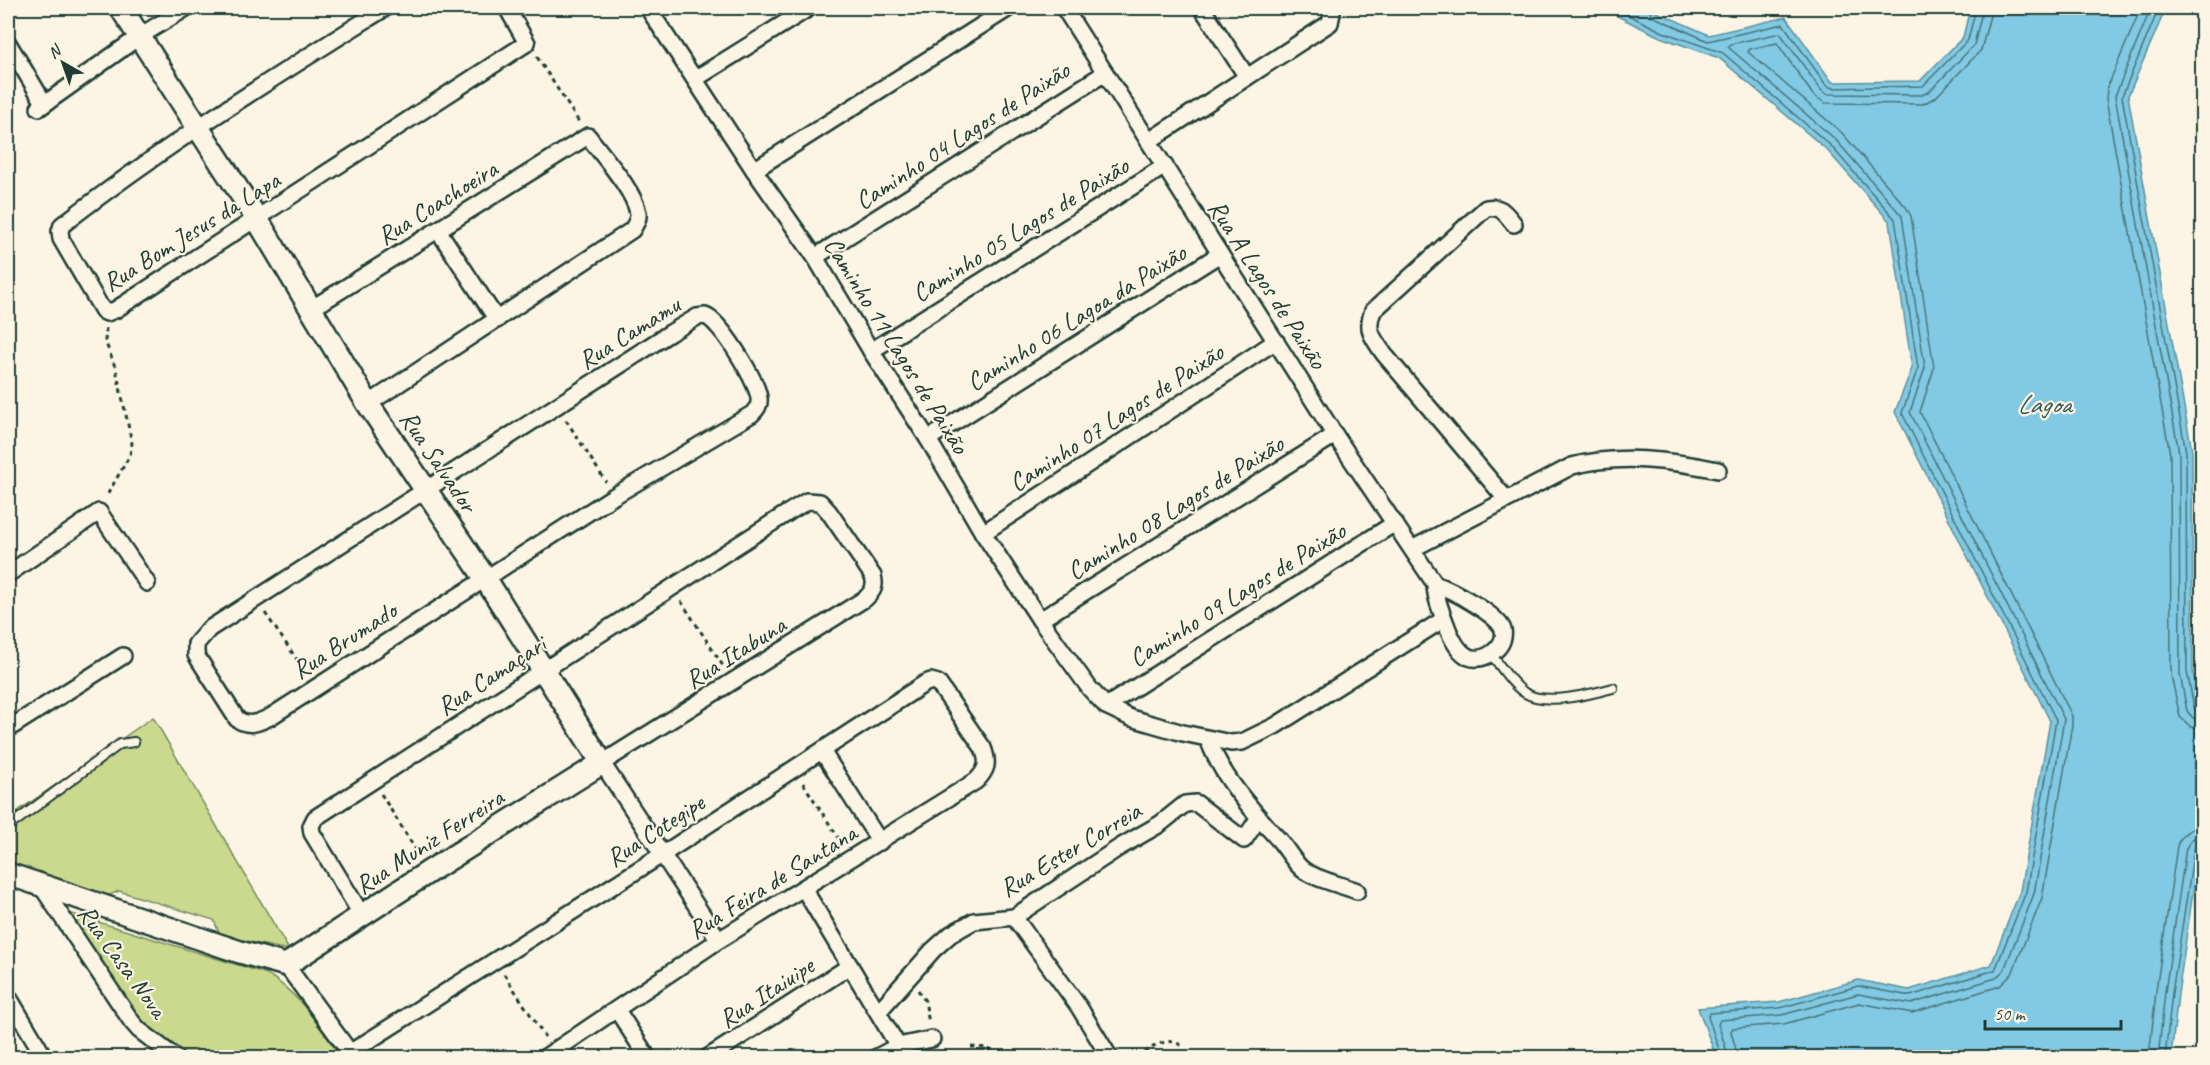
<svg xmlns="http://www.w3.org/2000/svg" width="2210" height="1065" font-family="Caveat,sans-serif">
<rect width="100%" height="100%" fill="#fcf5e5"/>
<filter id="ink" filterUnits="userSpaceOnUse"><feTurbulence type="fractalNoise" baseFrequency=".0167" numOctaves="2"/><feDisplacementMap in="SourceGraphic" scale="12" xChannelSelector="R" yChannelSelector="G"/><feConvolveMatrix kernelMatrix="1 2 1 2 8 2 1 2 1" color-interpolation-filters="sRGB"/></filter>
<g filter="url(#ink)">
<!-- green -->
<g fill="#cad98d" stroke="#748b60" stroke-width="1.5">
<polygon points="153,717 289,950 220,936 214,920 119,891 105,897 8,865 8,818"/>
<path d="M69,913l198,61c33,20 52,53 75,83h-158l-45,-37z"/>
</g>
<!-- water -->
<polygon fill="#82c9e3" stroke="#5a919d" stroke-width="1.5" points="1601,8 1648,8 1709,35 1786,17 1832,82 1920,81 1963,37 1970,8 2166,8 2128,96 2192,451 2193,672 2202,721 2202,831 2178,994 2171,1057 1716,1057 1698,1008 1779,1002 1858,980 1909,990 1991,965 2020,891 2050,721 1895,412 1912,368 1890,222 1826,149 1719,58 1660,37"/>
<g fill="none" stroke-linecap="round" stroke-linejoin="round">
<!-- shore -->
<g stroke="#47757a" stroke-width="1.5">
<polyline points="1614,8 1663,32 1723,53 1830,145 1895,219 1918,368 1902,413 2056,720 2026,892 1995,970 1910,996 1858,986 1780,1008 1710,1013 1708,1017 1722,1058"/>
<polyline points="1648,8 1652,16 1708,41 1783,24 1826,85 1832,88 1923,86 1968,40 1976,8"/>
<polyline points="2141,8 2107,88 2106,99 2170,454 2171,675 2180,717 2191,727 2202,729"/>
<polyline points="2151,8 2115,96 2179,453 2180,674 2187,711 2193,718 2202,720"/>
<polyline points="2159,8 2122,96 2186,452 2187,672 2194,707 2197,711 2202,712"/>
<polyline points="1729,1058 1718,1024 1720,1020 1782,1015 1858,994 1911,1004 1996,978 2004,970 2034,894 2064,719 1910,412 1925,368 1902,216 1835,139 1728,47 1731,44 1780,33 1821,90 1826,94 1922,95 1930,91 1974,45 1983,8"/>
<polyline points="1738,1058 1731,1031 1733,1028 1784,1024 1859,1003 1912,1013 2000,986 2012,974 2042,898 2072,725 2072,716 1920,412 1934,368 1911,216 1906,207 1842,133 1748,52 1750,49 1777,43 1813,95 1825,103 1923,104 1936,97 1981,50 1992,8"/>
<path d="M2149,1058l7,-67 21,-145c4,-12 13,-18 25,-19"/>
<polyline points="2158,1058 2165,992 2186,848 2192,839 2202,836"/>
<polyline points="2165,1058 2172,993 2194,850 2197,845 2202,844"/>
</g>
<!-- lane casing -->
<g stroke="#1f3d34" stroke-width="12">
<g id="lane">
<path d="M1490,653c11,13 21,31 35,40 21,13 66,1 88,-5"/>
<polyline points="8,827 120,744 134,742"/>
</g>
</g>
<!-- street casing -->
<g stroke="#1f3d34" stroke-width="20">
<g id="street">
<path d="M385,8c-110,69 -220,137 -323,217l-2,6 1,8 42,72 4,2 8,-3 412,-267 -20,-35"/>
<polyline points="648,8 754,170 815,257 871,351 928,439 983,533 1040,620 1090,689 1106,706 1131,718 1183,733 1231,743 1242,742 1275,726 1444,619"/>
<path d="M1064,8l271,427 100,149c0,13 6,27 11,40 4,11 11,28 23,33 15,6 38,-10 34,-27 -4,-15 -53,-41 -68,-46"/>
<polyline points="1202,8 1247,77"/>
<polyline points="8,43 44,103"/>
<polyline points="695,79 809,8"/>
<polyline points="39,108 140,36 186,8"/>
<polyline points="1149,141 1330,23 1332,13 1330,8"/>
<polyline points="754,170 1009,8"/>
<polyline points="438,230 497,320"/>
<polyline points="815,257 1105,73"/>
<path d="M311,309l277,-173c14,19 46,54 50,77 1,6 -3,12 -6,17l-264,174"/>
<path d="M705,316c15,4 52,65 54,82 1,7 -2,11 -7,16l-138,82 -344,221c-12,6 -22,10 -33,2l-41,-64v-11l13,-15 461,-296 27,-16z"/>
<polyline points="871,351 1165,166"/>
<polyline points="928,439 1220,254"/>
<path d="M1506,499l-122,-145c-11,-16 -19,-24 -11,-43l113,-103c15,-3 19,5 28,16"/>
<polyline points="983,533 1276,341"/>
<path d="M1412,549l160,-83c48,-12 97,-6 146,4"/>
<polyline points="8,574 99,512 147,583"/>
<polyline points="1040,620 1335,435"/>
<polyline points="1106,706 1395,523"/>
<polyline points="8,729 123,656"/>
<path d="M1208,739c14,39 44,71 71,101 8,9 14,21 23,29 12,10 40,16 55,22"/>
<polyline points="822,751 880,842"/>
<polyline points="40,884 132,1022 139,1030 176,1058"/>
<polyline points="804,889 898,1046"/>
<path d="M363,917l-51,-84 -1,-7 4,-8 474,-306 18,-11 13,1 9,10 44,64c3,10 0,15 -7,22l-264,165 117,177"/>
<polyline points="1014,917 1079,1007 1110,1058"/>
<polyline points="286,965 354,1058"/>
<polyline points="8,996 45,1058"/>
<polyline points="617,1010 648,1058"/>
<polyline points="878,1012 933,950 951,934 974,921 1014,917 1120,847 1160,824 1185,804 1196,803 1244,840 1258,819"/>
<path d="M351,1052l312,-198 261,-170 7,-3 7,2 45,65c6,15 4,22 -7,33l-257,159 -175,118"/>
<polyline points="707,1058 850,966"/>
<polyline points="875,1058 898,1046 932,1039"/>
</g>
</g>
<!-- secondary casing -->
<g stroke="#1f3d34" stroke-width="26">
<polyline id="secondary" points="8,874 240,952 286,965 430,871 602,763 485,578 368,404 257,219 121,8"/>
</g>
<!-- path -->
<g stroke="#1f3d34" stroke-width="3" stroke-dasharray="4.5 4.5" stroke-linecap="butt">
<polyline points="537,57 579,122"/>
<polyline points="106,328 105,341 116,369 132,443 130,455 106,497"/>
<polyline points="566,420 606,482"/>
<polyline points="681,601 725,669"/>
<polyline points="265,613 307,674"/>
<polyline points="803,783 843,845"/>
<polyline points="381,794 419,855"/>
<polyline points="504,974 545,1037"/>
<polyline points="918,990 925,1001 929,1023"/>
<polyline points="971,1047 988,1048 997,1058"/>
<path d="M1137,1058c14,-9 29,-24 45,-12"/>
</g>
<!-- lane -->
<use href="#lane" stroke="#fcf5e5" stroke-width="8"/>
<!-- street -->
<use href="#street" stroke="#fcf5e5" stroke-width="15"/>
<!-- secondary -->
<use href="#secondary" stroke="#fcf5e5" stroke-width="21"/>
</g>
</g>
<g text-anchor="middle" stroke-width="4.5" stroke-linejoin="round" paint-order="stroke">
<!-- street labels -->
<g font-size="26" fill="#1f3d34" stroke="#fcf5e5">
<text transform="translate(962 135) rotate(-33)" y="9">Caminho 04 Lagos de Paixão</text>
<text transform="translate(437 202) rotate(-32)" y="9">Rua Coachoeira</text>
<text transform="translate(1020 229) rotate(-32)" y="9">Caminho 05 Lagos de Paixão</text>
<text transform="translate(191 231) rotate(-32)" y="9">Rua Bom Jesus da Lapa</text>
<text transform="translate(1268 284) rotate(57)" y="9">Rua A Lagos de Paixão</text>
<text transform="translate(1076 317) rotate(-32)" y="9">Caminho 06 Lagoa da Paixão</text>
<text transform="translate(629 332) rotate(-32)" y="9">Rua Camamu</text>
<text transform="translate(897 345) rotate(58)" y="9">Caminho 11 Lagos de Paixão</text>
<text transform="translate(1116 417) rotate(-33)" y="9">Caminho 07 Lagos de Paixão</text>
<text transform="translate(439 461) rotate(56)" y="9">Rua Salvador</text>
<text transform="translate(1175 507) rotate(-32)" y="9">Caminho 08 Lagos de Paixão</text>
<text transform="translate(1237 594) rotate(-32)" y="9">Caminho 09 Lagos de Paixão</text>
<text transform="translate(344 640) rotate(-33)" y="9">Rua Brumado</text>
<text transform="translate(735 652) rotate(-32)" y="9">Rua Itabuna</text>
<text transform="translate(491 675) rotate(-33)" y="9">Rua Camaçari</text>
<text transform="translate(655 830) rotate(-33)" y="9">Rua Cotegipe</text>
<text transform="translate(429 841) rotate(-33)" y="9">Rua Muniz Ferreira</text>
<text transform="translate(1070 849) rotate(-31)" y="9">Rua Ester Correia</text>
<text transform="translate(772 881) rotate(-32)" y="9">Rua Feira de Santana</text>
<text transform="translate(123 961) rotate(54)" y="9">Rua Casa Nova</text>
<text transform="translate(766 992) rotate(-33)" y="9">Rua Itaiuipe</text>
</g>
<!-- water labels -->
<g font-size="27" font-style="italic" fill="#335957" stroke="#fcf5e5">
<text x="2044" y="413">Lagoa</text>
</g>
</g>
<!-- margin -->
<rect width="2210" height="1065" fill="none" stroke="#fcf5e5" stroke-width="30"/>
<rect x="15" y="15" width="2180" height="1035" fill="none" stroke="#1f3d34" stroke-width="2" filter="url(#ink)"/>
<!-- north arrow -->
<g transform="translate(63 63) rotate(320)" stroke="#fcf5e5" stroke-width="4.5" paint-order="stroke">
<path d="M0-4.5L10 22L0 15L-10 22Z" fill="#1f3d34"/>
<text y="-9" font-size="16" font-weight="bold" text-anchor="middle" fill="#1f3d34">N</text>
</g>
<!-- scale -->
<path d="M1985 1020v9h136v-9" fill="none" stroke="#1f3d34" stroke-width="3"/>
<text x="1994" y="1020" font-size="18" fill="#1f3d34" stroke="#fcf5e5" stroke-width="4.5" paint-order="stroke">50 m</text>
</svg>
